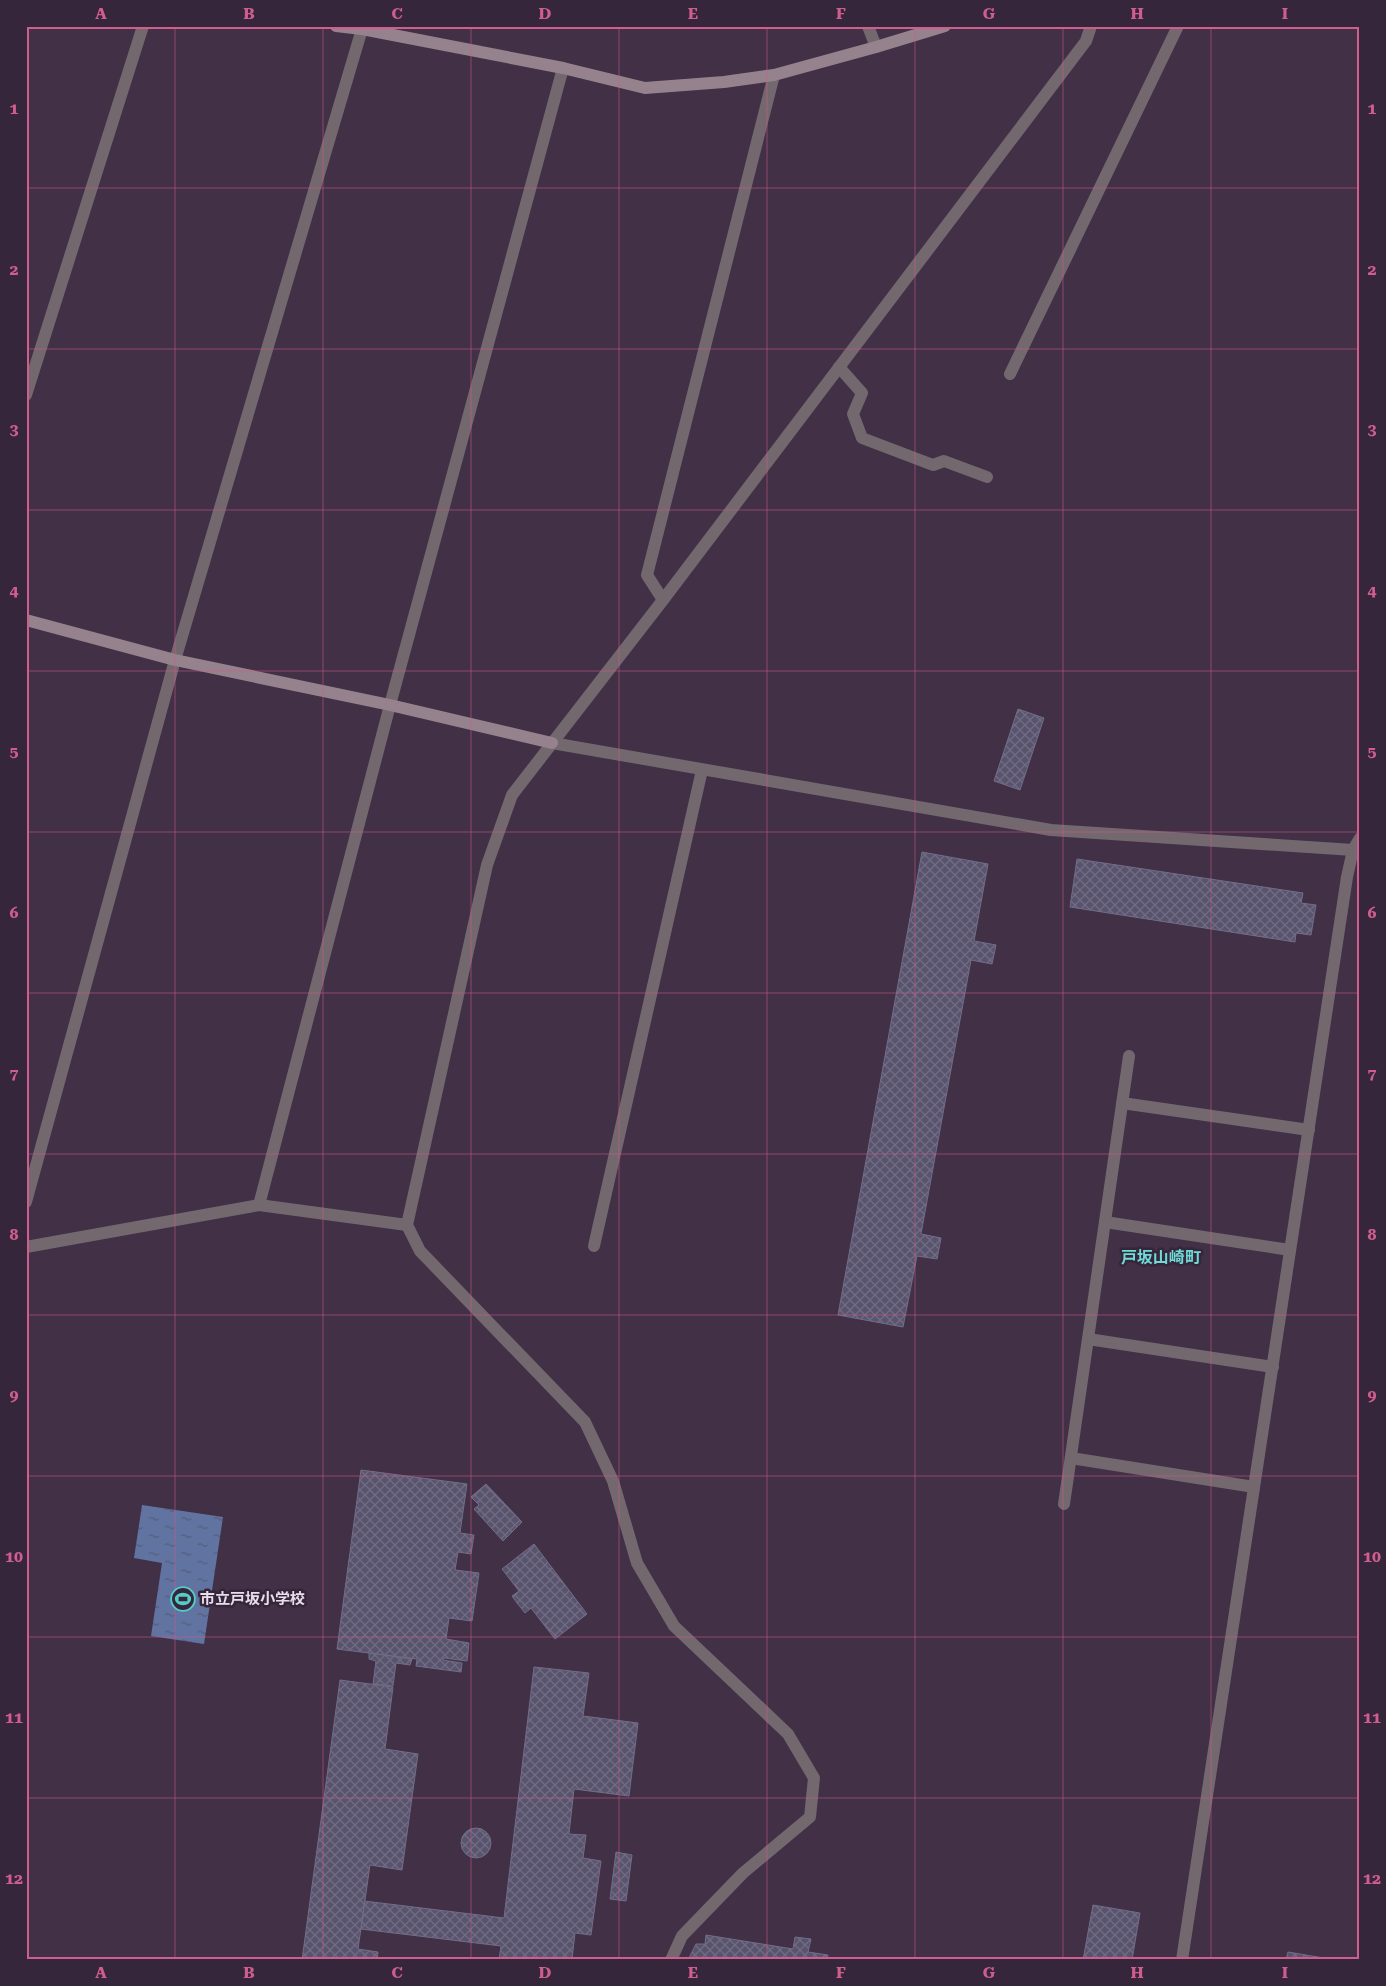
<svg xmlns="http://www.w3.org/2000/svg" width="1386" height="1986" font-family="'Roboto Serif','Noto Sans JP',serif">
<defs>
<pattern id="water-ripples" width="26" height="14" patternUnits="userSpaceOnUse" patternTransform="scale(1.25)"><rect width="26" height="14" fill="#6173a1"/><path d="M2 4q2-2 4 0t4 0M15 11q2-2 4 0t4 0" fill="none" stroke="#555d78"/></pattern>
<pattern id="building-cross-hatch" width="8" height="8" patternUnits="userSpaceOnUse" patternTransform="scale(1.25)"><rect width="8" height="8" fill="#59546e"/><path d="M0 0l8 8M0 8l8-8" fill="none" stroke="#716c83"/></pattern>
</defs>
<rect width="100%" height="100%" fill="#413046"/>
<!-- water -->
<polygon fill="url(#water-ripples)" points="142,1505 223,1517 204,1644 151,1636 162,1563 134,1558"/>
<!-- building -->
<g fill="url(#building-cross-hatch)" stroke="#726d88">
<polygon points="1018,709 1044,718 1020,790 994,781"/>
<polygon points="922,852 988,864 974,941 996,945 992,964 971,960 921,1234 941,1238 937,1259 917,1256 903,1327 838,1315"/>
<polygon points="1077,859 1303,893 1301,903 1316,905 1311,935 1296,933 1295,942 1070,907"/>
<polygon points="361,1470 467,1484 460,1533 474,1535 471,1554 458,1552 455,1570 479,1573 472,1621 449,1618 446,1639 469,1643 467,1661 444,1658 443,1660 462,1663 461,1672 416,1666 417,1659 337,1649"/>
<polygon points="486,1484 522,1522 503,1541 474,1509 479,1505 471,1497"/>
<polygon points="534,1544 587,1614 555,1639 531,1608 525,1613 517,1603 512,1596 519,1591 502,1569"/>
<polygon points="369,1653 412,1659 410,1665 396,1663 393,1686 373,1684 376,1661 369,1659"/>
<polygon points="534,1667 589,1673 583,1716 638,1723 629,1796 574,1789 569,1834 586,1835 583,1858 601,1861 591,1935 575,1933 572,1960 499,1960 501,1946 361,1929 364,1901 504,1918"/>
<polygon points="340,1680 393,1687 385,1749 418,1754 402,1870 370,1865 358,1949 378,1952 377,1960 302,1960"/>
<circle cx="476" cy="1843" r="15"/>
<polygon points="616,1852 632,1855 626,1901 610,1899"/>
<polygon points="1093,1905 1140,1913 1132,1960 1083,1960"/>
<polygon points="706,1935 793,1949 795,1937 811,1939 808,1952 828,1955 827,1960 688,1960 696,1944 705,1944"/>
<polygon points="1288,1952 1336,1960 1286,1960"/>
</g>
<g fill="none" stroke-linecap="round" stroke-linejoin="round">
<!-- lane -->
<polyline stroke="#74686f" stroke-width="12" points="839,367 862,393 853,414 862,438 933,465 944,461 987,477"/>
<!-- street -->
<g stroke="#74686f" stroke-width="12">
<polyline points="868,26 876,47"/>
<polyline points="1010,374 1178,26"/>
<polyline points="26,395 143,26"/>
<polyline points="663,600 647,575 774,75"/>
<polyline points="552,743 1051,830 1353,850"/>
<polyline points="1122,1103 1309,1130"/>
<polyline points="26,1202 175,660 362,29"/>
<polyline points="259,1205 390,705 563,68"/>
<polyline points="1105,1222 1290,1250"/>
<polyline points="594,1246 702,770"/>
<polyline points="26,1247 259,1205 407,1225"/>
<polyline points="1088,1339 1273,1367"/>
<polyline points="1071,1458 1254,1487"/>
<polyline points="1064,1504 1129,1056"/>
<polyline points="671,1960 682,1936 743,1873 810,1817 814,1778 788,1734 674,1626 637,1563 613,1481 585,1422 420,1251 407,1225 487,865 512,795 663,600 1086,41 1091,26"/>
<polyline points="1182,1960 1347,877 1353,850 1360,838"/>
</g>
<!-- secondary -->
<g stroke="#96828d" stroke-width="12">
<polyline points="336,26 362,29 563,68 645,88 724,82 774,75 876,47 945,26"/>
<polyline points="26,620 175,660 390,705 552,743"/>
</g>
</g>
<!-- grid -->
<path fill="none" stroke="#cf5d8d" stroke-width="1" stroke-opacity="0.55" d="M175,26v1934M323,26v1934M471,26v1934M619,26v1934M767,26v1934M915,26v1934M1063,26v1934M1211,26v1934M26,188h1334M26,349h1334M26,510h1334M26,671h1334M26,832h1334M26,993h1334M26,1154h1334M26,1315h1334M26,1476h1334M26,1637h1334M26,1798h1334"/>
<!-- icons -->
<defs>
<g id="stadium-ring" transform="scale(1.25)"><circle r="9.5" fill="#36263b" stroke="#54cdc8" stroke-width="1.5"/><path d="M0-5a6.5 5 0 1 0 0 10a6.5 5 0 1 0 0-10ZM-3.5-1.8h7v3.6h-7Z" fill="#54cdc8"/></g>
</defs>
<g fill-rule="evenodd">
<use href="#stadium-ring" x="183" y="1599"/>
</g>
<g text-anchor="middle" stroke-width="5" stroke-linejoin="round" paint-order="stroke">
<!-- poi labels -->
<g font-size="15" font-weight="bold" fill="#e8deeb" stroke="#36263b" text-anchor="start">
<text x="200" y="1604">市立戸坂小学校</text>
</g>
<!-- neighbourhood labels -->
<g font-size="16" font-weight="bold" fill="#6fdad5" stroke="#36263b">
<text x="1161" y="1263">戸坂山崎町</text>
</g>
</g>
<!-- border -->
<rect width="1386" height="1986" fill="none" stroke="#36263b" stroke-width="55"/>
<rect x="28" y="28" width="1330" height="1930" fill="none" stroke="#cf5d8d" stroke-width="2"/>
<g font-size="16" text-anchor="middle" font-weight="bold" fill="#cf5d8d">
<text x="101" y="19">A</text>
<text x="249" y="19">B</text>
<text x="397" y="19">C</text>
<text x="545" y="19">D</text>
<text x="693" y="19">E</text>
<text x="841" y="19">F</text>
<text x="989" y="19">G</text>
<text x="1137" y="19">H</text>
<text x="1285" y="19">I</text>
<text x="14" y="114">1</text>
<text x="1372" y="114">1</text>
<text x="14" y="275">2</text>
<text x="1372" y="275">2</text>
<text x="14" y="435">3</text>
<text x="1372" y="435">3</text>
<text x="14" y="596">4</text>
<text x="1372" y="596">4</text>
<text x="14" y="757">5</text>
<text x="1372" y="757">5</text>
<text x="14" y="918">6</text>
<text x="1372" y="918">6</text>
<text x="14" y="1079">7</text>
<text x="1372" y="1079">7</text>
<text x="14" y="1240">8</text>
<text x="1372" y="1240">8</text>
<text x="14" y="1401">9</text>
<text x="1372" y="1401">9</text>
<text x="14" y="1562">10</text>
<text x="1372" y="1562">10</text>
<text x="14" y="1723">11</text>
<text x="1372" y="1723">11</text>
<text x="14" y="1884">12</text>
<text x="1372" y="1884">12</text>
<text x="101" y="1978">A</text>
<text x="249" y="1978">B</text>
<text x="397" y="1978">C</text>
<text x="545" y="1978">D</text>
<text x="693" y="1978">E</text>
<text x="841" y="1978">F</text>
<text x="989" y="1978">G</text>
<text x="1137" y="1978">H</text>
<text x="1285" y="1978">I</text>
</g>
</svg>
